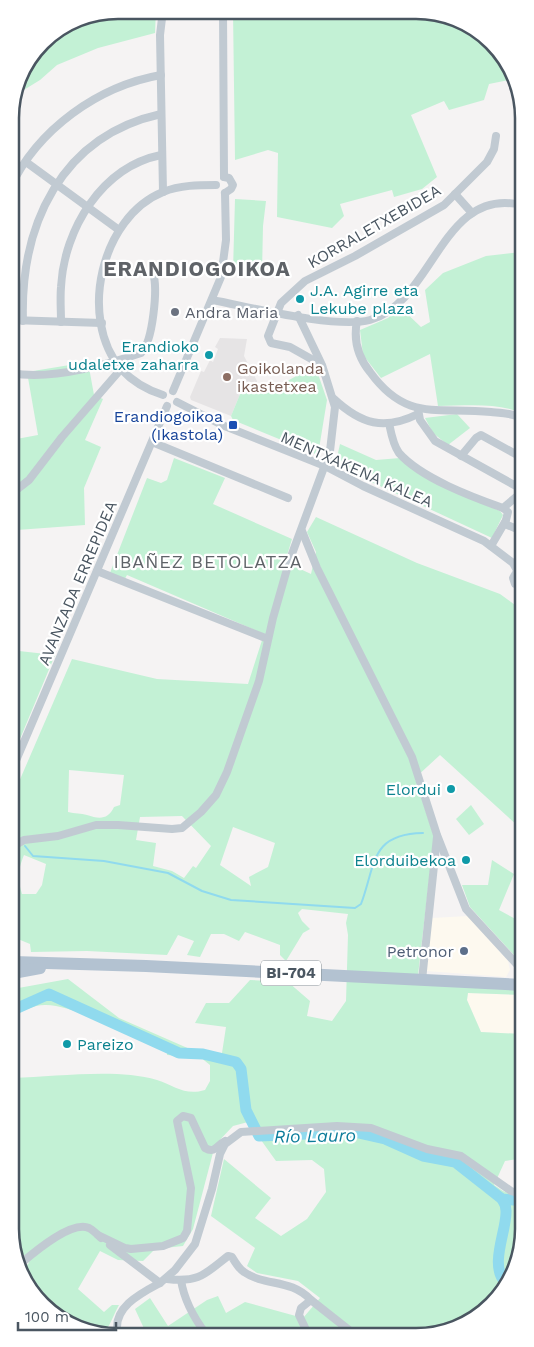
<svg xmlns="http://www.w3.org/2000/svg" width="534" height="1347" font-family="'Work Sans',sans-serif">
<rect width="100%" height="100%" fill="#f5f3f3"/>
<!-- commercial -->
<g fill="#fdf9ef">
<polygon points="468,916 508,961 510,970 506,977 426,971 432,918"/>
<polygon points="468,993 523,995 523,1034 481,1032 467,1000"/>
</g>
<!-- education -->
<polygon fill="#e6e4e5" points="220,338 247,339 244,356 257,381 256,392 243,387 231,416 191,400 190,397 201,371 204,372 210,360 213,362 218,349 215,347"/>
<!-- green -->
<g fill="#c3f1d5" fill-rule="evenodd">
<polygon points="118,10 156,10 155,33 98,48 57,65 40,80 14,96 21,70 47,37 77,18"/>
<polygon points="233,11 437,12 492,41 514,79 489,84 484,100 449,110 444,101 411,115 437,177 422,189 394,197 392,190 340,204 344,216 332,228 277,217 278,153 268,150 235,160"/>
<polygon points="235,199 266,201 263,226 262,272 233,271"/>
<path d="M521,252v161c-24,-11 -57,-7 -83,-7l-8,-52 -49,24 -18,-23 -3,-25 28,-12 12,-11 21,20 9,-5 -5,-32 18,-17 43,-17z"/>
<polygon points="88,362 94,395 103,399 85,440 101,447 84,488 85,525 17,530 16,546 12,546 11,440 38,435 27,372"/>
<polygon points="309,369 317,371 327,400 318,455 233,420 231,416 243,387 256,392 280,385"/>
<polygon points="457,414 470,428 448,445 433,433 425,418"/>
<polygon points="340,444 376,460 400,458 448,489 500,511 503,515 492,538 339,467 336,462"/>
<path d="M174,458l51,20 -12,26 79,35 -7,23 26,12 5,-22 -9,-20 9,-15 101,46 83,31 15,11 7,-6 1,237 -4,-1v-8l-79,-72 -25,23 19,59 -16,138 105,6v14l-55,-2 -1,7 14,32 42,2 1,124 -19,3 -11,24 9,6 21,9v36l-27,64 -53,33 -67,1 -3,-4h-14l-3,4 -210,1 -12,-26 15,-11 18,28 39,-26 11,-4 8,17 19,-11 58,16 17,-20 -22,-17 -41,-8 -10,-7 8,-18 -44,-32 13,-57 47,39 -16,20 26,18 26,-17 19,-27 -2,-23 -12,-9 -36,1 -28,-39 -15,4 -18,19 -22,84 -10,17 -28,3 -12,12 -25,-1 -18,-9 -22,38 26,23 8,-7h7c-6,11 -9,21 -16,30h-6l-55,-29 -21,-36 8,-7 -15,-23 -1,-162c43,-1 103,-10 144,2 18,6 28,16 48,10l5,-9v-16l-10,-8 -33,-2v-5c-27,-11 -94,-46 -122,-45 -12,0 -22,6 -32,11v-27l55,-10 51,39 73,32 30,3 4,-26 -31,-4 11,-20h23l21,-23 38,2 22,19 -3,15 25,5 14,-20 2,-66 -2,-12 2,-9 -46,-5 -4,4 4,8 8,8 -7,4 -17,28 -6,-6v-10l-35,-13 -6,9 -15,-7h-13l-11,23 -13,-2 7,-14 -16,-6 -11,20 -80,-4 -56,1 -1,-8 -17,-7 -1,-139 60,-139 85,20 91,5 16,-50 -137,-59 -5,9 -14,-6 39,-100 14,5 6,-3zM69,770l55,5 -4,30 -6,2c-6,13 -15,12 -27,8 -6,-2 -12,-1 -19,-3zM182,816l29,30 -15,22 -3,-2 -9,12 -12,-7 -19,-5 3,-23 -20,-3 4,-23zM233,827l42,16 -7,24 -19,10 2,9 -31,-21zM24,855l22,9 -4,21 -6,9h-14c-5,-16 -4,-24 2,-39z"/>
<polygon points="19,651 55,655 12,758 12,677 17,677"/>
<polygon points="471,805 484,824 469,835 456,819"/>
<polygon points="492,860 514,874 499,910 523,923 523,965 470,907 462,885 488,885"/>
</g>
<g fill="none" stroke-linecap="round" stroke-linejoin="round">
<!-- stream -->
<g stroke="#90daee" stroke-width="2">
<polyline points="12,832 20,839"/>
<path d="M25,846l8,10 71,5 64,12 34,18 29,9 124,8 6,-4c15,-40 9,-70 62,-71"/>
</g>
<!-- river -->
<g stroke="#90daee" stroke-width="11">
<polyline points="13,1010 49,994 179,1053 203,1054 236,1062 241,1069 246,1110 259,1136 354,1132 385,1139 423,1156 455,1162 502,1199 524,1201"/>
<path d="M502,1199c2,3 4,8 4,12 1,19 -17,54 -1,71"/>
</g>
<!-- street -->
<g stroke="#c1cad2" stroke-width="8">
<polyline points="163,10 160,35 163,192"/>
<polyline points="223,11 224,177"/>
<polyline points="26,162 119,230"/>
<polyline points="224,177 229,178 233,185 231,189 225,193"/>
<path d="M10,188c28,-59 88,-102 151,-113"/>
<polyline points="455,194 472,213"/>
<path d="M212,300c38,7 123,29 158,20 63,-17 72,-134 151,-115"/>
<polyline points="298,315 321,363"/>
<polyline points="11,320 102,323"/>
<path d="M23,321c-3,-96 38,-185 138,-207"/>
<path d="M357,321c-4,20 1,36 13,51 37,51 68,34 121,40 11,1 21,1 30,6"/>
<path d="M61,322c0,-12 -1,-24 0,-35 3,-58 41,-120 100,-132"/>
<path d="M11,373c39,7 92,-7 130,-20 12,-11 17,-65 12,-80"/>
<polyline points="173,391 221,277 226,240 225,193"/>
<path d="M163,395c-16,-5 -30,-13 -42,-26 -43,-51 -20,-152 42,-177 17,-7 36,-7 53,-7"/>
<path d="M334,399c27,25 50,32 84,15"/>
<polyline points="177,402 222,425 325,466 363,486 484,541 513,563 518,572"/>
<polyline points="418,409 420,420 435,441 516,486 522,492"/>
<path d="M389,423c2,10 4,22 10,30 22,25 73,44 104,55l19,-16"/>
<polyline points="152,442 288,498"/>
<polyline points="461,456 476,438 481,435 521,457"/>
<polyline points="11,494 29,480 62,437 121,369"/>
<polyline points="503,508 508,512 505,524 522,531"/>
<polyline points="302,531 317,568 412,757 437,835 466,909 523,971"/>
<polyline points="491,546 505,522"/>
<polyline points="97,571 268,639"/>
<polyline points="522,571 516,573 513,578 515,584 522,586"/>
<polyline points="12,770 167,406"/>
<polyline points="12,847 24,840 58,836 96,825 118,825 172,829 182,828 201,812 216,795 227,772 259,681 273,618 289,562 330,451 335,407 322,365 290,347 271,343 268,336 281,303 305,281 355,256 444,205 487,162 494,149 496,136"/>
<polyline points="422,980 437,837"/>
<path d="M98,1235l27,13 6,1 32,-3 20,-8 4,-7 4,-43 -14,-67 6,-5 8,2 14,30c10,6 12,-3 20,-7"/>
<path d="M110,1245l50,38c-19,10 -49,25 -42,52"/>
<path d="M19,1265c13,-11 52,-45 70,-37 4,2 9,7 12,10"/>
<path d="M167,1279c32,4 38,-5 61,-23l4,1c3,5 7,12 12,15 22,15 46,6 67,28"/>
<path d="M181,1280c3,20 13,38 25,54"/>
<polyline points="160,1283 175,1270 195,1244 212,1189 220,1154 225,1144 241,1132 337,1126 371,1128 427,1149 461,1156 511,1191 524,1195"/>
<polyline points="308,1334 299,1315 301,1308 311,1300 354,1334"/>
</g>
<!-- primary -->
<g stroke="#b3c2d1" stroke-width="12">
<polyline points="13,962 146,966 523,985"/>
<polyline points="13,973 40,968"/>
</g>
</g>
<!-- markers -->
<g fill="#0f9aa8" stroke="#fff" stroke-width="2">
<circle cx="300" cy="299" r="5"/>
<circle cx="209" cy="355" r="5"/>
<circle cx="451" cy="789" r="5"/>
<circle cx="466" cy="860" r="5"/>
<circle cx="67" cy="1044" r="5"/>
</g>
<circle fill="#6b7280" stroke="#fff" stroke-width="2" cx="175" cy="312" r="5"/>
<circle fill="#8d6e63" stroke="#fff" stroke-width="2" cx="227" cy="377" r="5"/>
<rect fill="#1a4fb4" stroke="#fff" stroke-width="2" x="228" y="420" width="10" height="10" rx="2.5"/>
<circle fill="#5c6f8a" stroke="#fff" stroke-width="2" cx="464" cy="951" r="5"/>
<g text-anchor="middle" stroke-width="4.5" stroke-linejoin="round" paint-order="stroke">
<!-- shield labels -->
<rect fill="#fff" stroke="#808990" stroke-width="1" x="261" y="960.5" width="60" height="25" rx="4"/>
<g font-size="15" font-weight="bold" fill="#4a5661">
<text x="291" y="978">BI-704</text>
</g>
<!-- street labels -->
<g font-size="16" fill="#4a5661" stroke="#fff">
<text transform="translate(374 226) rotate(-30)" y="6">KORRALETXEBIDEA</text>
<text transform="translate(357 469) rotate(24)" y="6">MENTXAKENA KALEA</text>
<text transform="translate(77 583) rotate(-67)" y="6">AVANZADA ERREPIDEA</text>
</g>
<!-- culture labels -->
<g font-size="16" fill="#0d838f" stroke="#fff" text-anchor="end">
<text x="310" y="296" text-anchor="start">J.A. Agirre eta<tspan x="310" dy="18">Lekube plaza</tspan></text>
<text x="199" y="352">Erandioko<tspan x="199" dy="18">udaletxe zaharra</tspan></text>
<text x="441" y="795">Elordui</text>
<text x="456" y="866">Elorduibekoa</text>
<text x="77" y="1050" text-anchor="start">Pareizo</text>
</g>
<!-- worship labels -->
<g font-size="16" fill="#5b616d" stroke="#fff" text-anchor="start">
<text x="185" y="318">Andra Maria</text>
</g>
<!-- education labels -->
<g font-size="16" fill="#785e54" stroke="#fff" text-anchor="start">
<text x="237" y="374">Goikolanda<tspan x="237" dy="18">ikastetxea</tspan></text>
</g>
<!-- transit labels -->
<g font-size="16" fill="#164399" stroke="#fff" text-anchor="end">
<text x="223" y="422">Erandiogoikoa<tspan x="223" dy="18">(Ikastola)</tspan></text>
</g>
<!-- service labels -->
<g font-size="16" fill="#4e5e75" stroke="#fff" text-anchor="end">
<text x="454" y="957">Petronor</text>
</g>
<!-- neighbourhood labels -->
<g font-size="18" letter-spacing="1" fill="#5f6368" stroke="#fff">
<text x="208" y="568">IBAÑEZ BETOLATZA</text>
</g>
<!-- water labels -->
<g font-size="18" font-style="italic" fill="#0c7c9b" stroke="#fff">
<text transform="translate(315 1136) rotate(-1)" y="6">Río Lauro</text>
</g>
<!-- district labels -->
<g font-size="21" font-weight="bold" letter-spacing="1" fill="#5f6368" stroke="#fff">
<text x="197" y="276">ERANDIOGOIKOA</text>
</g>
</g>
<!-- crop -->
<path d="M0 0H534V1347H0ZM118 19H416A99 99 0 0 1 515 118V1229A99 99 0 0 1 416 1328H118A99 99 0 0 1 19 1229V118A99 99 0 0 1 118 19Z" fill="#fff" fill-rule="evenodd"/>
<path fill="none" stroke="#4a5661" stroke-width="2.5" d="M118 19H416A99 99 0 0 1 515 118V1229A99 99 0 0 1 416 1328H118A99 99 0 0 1 19 1229V118A99 99 0 0 1 118 19Z"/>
<!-- scale -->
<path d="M18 1322v8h98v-8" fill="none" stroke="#4a5661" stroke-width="2.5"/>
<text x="25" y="1322" font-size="15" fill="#4a5661" stroke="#ffffff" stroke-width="4" paint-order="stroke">100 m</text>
</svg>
